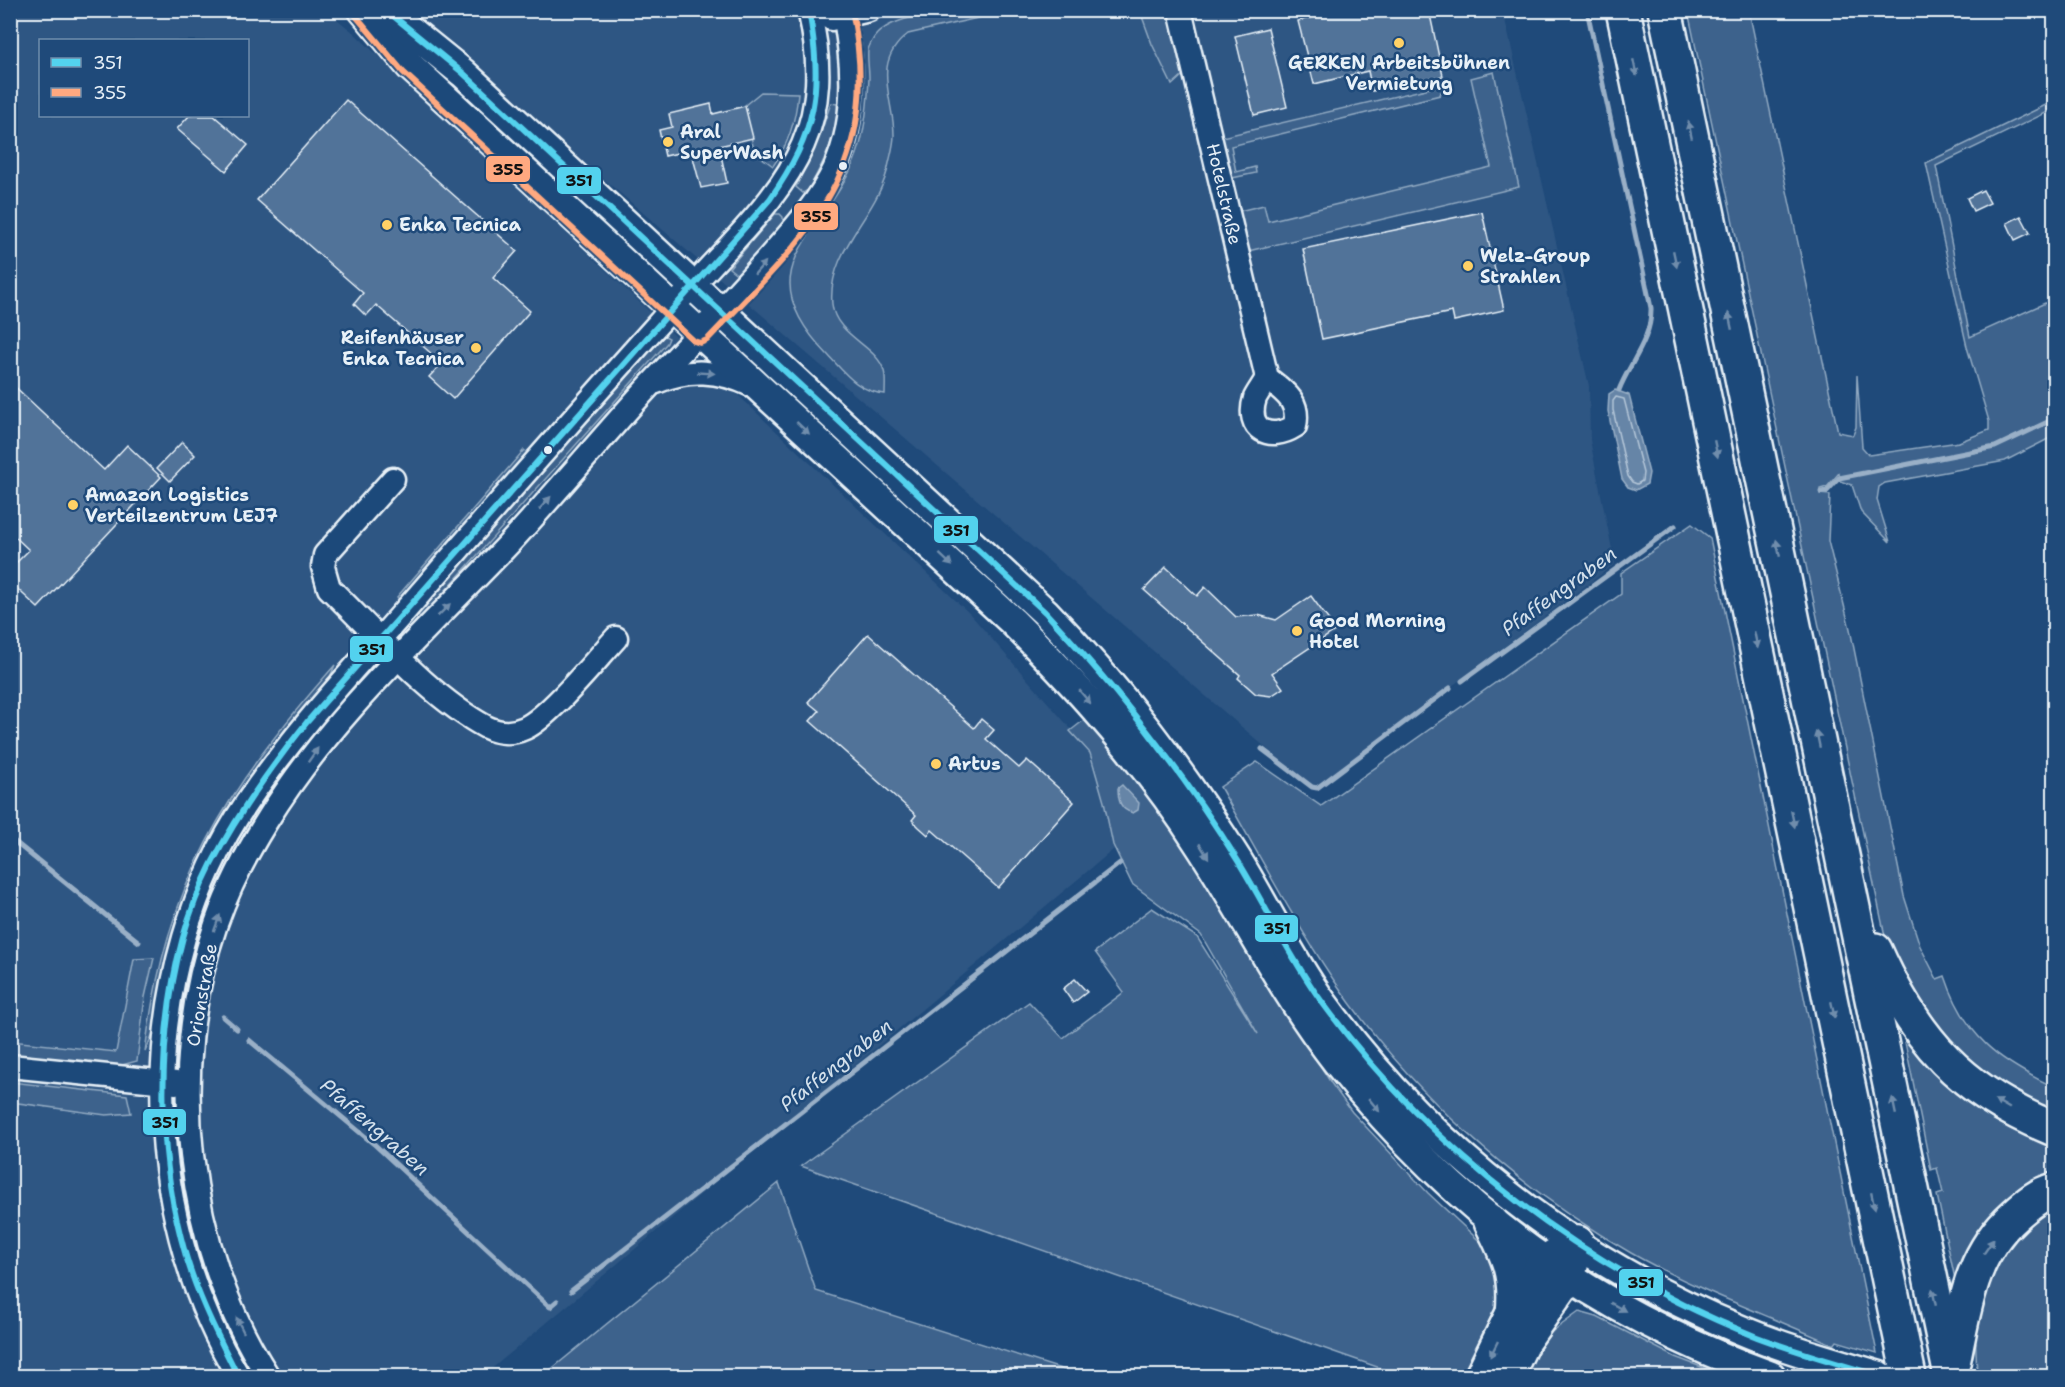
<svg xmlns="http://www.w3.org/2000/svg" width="2065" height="1387" font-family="'Shantell Sans',sans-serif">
<rect width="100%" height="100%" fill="#1f4a7a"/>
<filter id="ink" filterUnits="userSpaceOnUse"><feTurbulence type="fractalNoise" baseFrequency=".0167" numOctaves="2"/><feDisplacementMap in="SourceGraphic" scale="12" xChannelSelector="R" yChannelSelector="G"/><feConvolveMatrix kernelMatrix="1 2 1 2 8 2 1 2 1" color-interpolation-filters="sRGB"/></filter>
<g filter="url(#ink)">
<!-- built -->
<g fill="#2e5683" fill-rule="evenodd">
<path d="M10,11h317l27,22 616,581 180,205 -667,557h-472zM40,40h208v76h-208z"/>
<polygon points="408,11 1503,11 1589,386 1590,440 1615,564 1314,789"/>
</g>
<!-- green -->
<g fill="#3c628c" stroke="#92aac2" stroke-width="1.5">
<path d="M944,11h64l-100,23c-38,29 -14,64 -14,101 0,9 -3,19 -5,28 -9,51 -62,86 -57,141 3,32 46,42 52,67 2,7 1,16 1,23 -27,-2 -40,-21 -58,-40 -89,-92 7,-120 33,-209 6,-22 8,-44 9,-67 0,-9 -2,-19 -1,-28 1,-4 5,-12 9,-16 15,-16 46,-18 67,-23z"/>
<polygon points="1140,11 1168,11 1183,75 1172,85 1152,44"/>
<path d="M1688,11h61l89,421 15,3 3,-8 1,-52 5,72 7,8 90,-13 30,-12v-9l-22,-74 -41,-184 128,-62v8l-118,57 34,171 84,-38v137l-49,25 -120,22 -6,4 -2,13 13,42 -29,-30 -9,-27 -12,-4 -1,-8 -12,14 -7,2v5l10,1 -2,46 22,88 54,267 16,50 17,33 8,-3c20,61 54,85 109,111v37l-101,-62 -67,-121z"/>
<polygon points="431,63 651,259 646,264 433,69"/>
<polygon points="1494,72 1519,187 1248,251 1239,211 1264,205 1268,221 1491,167 1471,78"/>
<polygon points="1443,85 1440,95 1231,146 1236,172 1255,167 1256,173 1232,178 1222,137"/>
<path d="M761,92l37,1c-2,26 -9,51 -25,73l-16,-12 -4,-8 -8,-41z"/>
<path d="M831,103l6,1c5,24 -17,65 -29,86l-5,3 -7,-6 23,-49z"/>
<polygon points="775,214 780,214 783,217 783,223 739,276 729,268"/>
<polygon points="665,336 669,338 667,343 421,618 416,613 653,343"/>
<polygon points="524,450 529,454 401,601 397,597"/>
<path d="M1692,524l18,14 167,815 -40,-12 -3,4c-68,-31 -138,-55 -203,-92 -118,-68 -221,-161 -298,-274 -41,-61 -76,-128 -113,-192l37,-25 64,44 300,-212v-21z"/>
<path d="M335,665l-5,12 -131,193 -29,75 -17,88 -8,19c21,-170 79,-261 190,-387z"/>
<polygon points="1088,717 1154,798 1331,1083 1352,1112 1428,1193 1490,1251 1507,1288 1477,1376 1403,1376 801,1166 1029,1002 1063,1038 1124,992 1095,952 1152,908 1197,937 1258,1034 1201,935 1132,884 1113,845 1104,802 1090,753 1070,731"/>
<polygon points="154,958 145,997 137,1061 118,1066 11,1055 11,1041 116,1052 134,959"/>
<polygon points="1911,1040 2054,1139 2054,1182 1962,1280 1955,1279 1937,1195 1943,1193 1937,1168 1931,1170 1905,1042"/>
<polygon points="11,1082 127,1095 131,1113 106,1115 11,1102"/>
<polygon points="779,1183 816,1291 1083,1376 543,1376"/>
<polygon points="2054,1200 2054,1376 1977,1376 1974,1302 1986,1263"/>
<polygon points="1579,1312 1597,1317 1675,1357 1725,1376 1520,1376 1546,1336"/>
</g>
<!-- water -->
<g fill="#6685a7" stroke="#9ab0c7" stroke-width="1.5">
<polygon points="1615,390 1629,395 1649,473 1647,484 1636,490 1628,487 1622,479 1608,411 1609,394"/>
<path d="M1122,785l17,18 -1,7 -5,3c-13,-3 -15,-13 -15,-25z"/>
</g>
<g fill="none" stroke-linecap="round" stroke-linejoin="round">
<!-- shore -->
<polygon stroke="#b4c6d8" stroke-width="1.5" points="1616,397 1624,399 1643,473 1642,481 1637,484 1632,482 1628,476 1613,410 1613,401"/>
<!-- stream -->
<g stroke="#9ab0c7" stroke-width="5">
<path d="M1587,10l64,298c1,31 -21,54 -32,82"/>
<polyline points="1821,492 1827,491 1839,478 1995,447 2054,419"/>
<polyline points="1462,681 1675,526"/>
<polyline points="1262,749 1312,787 1317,788 1450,688"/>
<polyline points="10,838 139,942"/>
<polyline points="223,1017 237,1029"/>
<polyline points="249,1040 374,1144 550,1307 557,1301"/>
<polyline points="571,1291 1120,863"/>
</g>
</g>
<!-- building -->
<g fill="#517399" stroke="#e8f1f8" stroke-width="1.5">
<polygon points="1340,10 1429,10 1443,76 1372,91 1368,71 1314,84 1298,21"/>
<polygon points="1268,28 1287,107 1254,115 1235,36"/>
<polygon points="346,100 517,251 493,278 530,311 453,399 429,377 442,363 376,305 366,316 354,304 363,293 257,200"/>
<polygon points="711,104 713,114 745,106 753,138 719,146 727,183 701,188 691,150 665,156 659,130 672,127 669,114"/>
<polygon points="189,116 214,116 248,145 226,171 177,129"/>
<polygon points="1983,190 1990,203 1973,211 1967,198"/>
<polygon points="1482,212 1504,310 1454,321 1452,312 1322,339 1303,249"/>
<polygon points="2021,216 2030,233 2015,240 2007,223"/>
<polygon points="10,382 104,470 127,445 161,477 38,608 10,582 10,569 29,550 10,532"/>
<polygon points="182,442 195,455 170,481 157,468"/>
<polygon points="1166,567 1197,596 1205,587 1236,617 1258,615 1276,620 1311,596 1336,630 1272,673 1283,688 1271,696 1256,694 1238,678 1240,675 1144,590"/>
<polygon points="868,634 974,728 981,719 994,730 986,739 1019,768 1027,760 1074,802 998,888 932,830 928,835 919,827 912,820 916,815 810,721 819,711 808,702"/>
<polygon points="1075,979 1087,992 1073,1003 1063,989"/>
</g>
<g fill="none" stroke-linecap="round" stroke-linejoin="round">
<!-- minor casing -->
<g stroke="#e8f1f8" stroke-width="27">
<g id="minor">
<path d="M1180,10l87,368c18,14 33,23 28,48 -25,16 -50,4 -40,-28 3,-6 9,-14 12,-20"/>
<polyline points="831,19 869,10"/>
<path d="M656,382c33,-14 62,-12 95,3"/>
<path d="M393,479l-68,76 -2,12 6,21c47,45 98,107 157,139 12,6 26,7 39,1 24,-11 71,-68 91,-90"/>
<polyline points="10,1066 176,1083"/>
<path d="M238,1376c-102,-169 -103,-409 9,-574 50,-74 112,-138 170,-205 79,-91 159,-182 240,-272 22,-24 43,-48 65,-71 73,-78 114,-132 87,-244"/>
<path d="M268,1376c-83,-128 -102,-308 -52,-452 12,-35 30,-70 50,-102 63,-103 156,-187 239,-274 50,-53 96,-110 145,-163 43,-46 86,-90 127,-137 21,-24 43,-49 57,-78 23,-50 20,-108 9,-160"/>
</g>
</g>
<!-- major casing -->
<g stroke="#e8f1f8" stroke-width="33">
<g id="major">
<path d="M363,10l46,55 603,556c70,70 137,144 190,228 45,70 83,147 135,213 120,151 253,248 434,314"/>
<path d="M385,10l78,63 582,539c76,79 135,157 193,249 29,47 52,97 84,141 106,147 252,259 419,328 45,19 92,32 139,46"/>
</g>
</g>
<!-- highway casing -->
<g stroke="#e8f1f8" stroke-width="38">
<g id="highway">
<polyline points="1623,10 1909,1376"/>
<polyline points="1665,10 1951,1376"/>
<path d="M1875,950c40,90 87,142 179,179"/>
<path d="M1491,1222c17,34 26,52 22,91"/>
<path d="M1953,1363c12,-57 17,-108 62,-148 12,-11 24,-21 39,-25"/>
<polyline points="1508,1372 1523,1341 1568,1277 1577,1243"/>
<polyline points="1482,1376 1513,1313 1545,1262 1577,1243"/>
</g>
</g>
<!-- minor -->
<use href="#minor" stroke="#1f4a7a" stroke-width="22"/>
<!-- major -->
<use href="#major" stroke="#1f4a7a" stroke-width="28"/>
<!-- highway -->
<use href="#highway" stroke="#1f4a7a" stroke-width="33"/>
<!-- bus-1 casing -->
<g stroke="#1f4a7a" stroke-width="10">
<g id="bus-1">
<path d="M386,10l77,63 582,539c72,77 138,160 193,249 29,47 52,97 84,141 110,150 262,267 435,335 40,15 82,27 123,39"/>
<path d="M238,1376c-23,-45 -45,-89 -57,-138 -29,-113 -24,-268 30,-373 27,-52 60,-98 96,-143l463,-523c47,-68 53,-108 39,-189"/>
</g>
</g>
<!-- bus-2 casing -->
<g stroke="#1f4a7a" stroke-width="10">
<path id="bus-2" d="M356,16l47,56 291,269 6,2 7,-3c101,-106 178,-170 145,-330"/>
</g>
<!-- bus-1 -->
<use href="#bus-1" stroke="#53d2ee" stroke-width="6"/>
<!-- bus-2 -->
<use href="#bus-2" stroke="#ffa980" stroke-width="6"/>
</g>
<!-- one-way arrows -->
<defs><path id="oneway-solid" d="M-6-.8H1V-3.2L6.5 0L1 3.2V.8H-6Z" transform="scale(1.5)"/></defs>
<g fill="#6f8dac">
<use href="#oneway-solid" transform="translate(1635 68) rotate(78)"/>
<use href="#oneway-solid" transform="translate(1690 130) rotate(-102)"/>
<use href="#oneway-solid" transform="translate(1675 259) rotate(78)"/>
<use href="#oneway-solid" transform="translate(760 268) rotate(-49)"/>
<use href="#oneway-solid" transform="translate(1730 321) rotate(-102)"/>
<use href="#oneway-solid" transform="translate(706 373) rotate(3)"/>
<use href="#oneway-solid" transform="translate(803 428) rotate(43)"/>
<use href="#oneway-solid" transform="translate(1716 449) rotate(78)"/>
<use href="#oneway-solid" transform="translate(545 503) rotate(-48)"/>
<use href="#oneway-solid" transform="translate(1778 548) rotate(-102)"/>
<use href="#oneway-solid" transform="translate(946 560) rotate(43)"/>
<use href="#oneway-solid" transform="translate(444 610) rotate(-45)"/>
<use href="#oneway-solid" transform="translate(1756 640) rotate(78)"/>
<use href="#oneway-solid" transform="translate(1085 697) rotate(50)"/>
<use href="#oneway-solid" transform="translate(1818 739) rotate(-102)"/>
<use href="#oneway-solid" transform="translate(313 755) rotate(-55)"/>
<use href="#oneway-solid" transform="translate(1793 819) rotate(78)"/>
<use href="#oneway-solid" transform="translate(1204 851) rotate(58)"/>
<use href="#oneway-solid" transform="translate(217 923) rotate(-70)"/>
<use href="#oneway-solid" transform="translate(1833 1010) rotate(78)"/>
<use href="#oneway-solid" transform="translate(2002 1104) rotate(-150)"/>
<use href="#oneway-solid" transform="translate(1374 1105) rotate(50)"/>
<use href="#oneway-solid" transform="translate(1894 1106) rotate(-102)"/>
<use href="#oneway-solid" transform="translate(1873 1201) rotate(78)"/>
<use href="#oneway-solid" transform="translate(1989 1246) rotate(-55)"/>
<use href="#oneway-solid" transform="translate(1934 1297) rotate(-102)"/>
<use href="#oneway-solid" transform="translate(1618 1307) rotate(29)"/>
<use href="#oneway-solid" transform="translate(240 1325) rotate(-116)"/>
<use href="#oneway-solid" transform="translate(1494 1349) rotate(116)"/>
</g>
</g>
<!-- markers -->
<g fill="#ffd166" stroke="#1f4a7a" stroke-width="2">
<circle cx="1399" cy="43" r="6"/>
<circle cx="668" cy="142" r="6"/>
<circle cx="387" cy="225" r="6"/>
<circle cx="1468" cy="266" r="6"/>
<circle cx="476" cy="348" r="6"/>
<circle cx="73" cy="505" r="6"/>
<circle cx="1297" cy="631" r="6"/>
<circle cx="936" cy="764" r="6"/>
</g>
<g fill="#e8f1f8" stroke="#1f4a7a" stroke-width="2">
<circle cx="843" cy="166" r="5"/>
<circle cx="548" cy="450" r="5"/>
</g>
<g text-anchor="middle" stroke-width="5" stroke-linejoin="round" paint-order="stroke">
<!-- poi labels -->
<g font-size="18" font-weight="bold" fill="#e8f1f8" stroke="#1f4a7a" text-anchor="start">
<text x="1399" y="69" text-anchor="middle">GERKEN Arbeitsbühnen<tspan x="1399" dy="21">Vermietung</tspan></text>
<text x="680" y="138">Aral<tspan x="680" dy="21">SuperWash</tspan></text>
<text x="399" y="231">Enka Tecnica</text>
<text x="1480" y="262">Welz-Group<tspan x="1480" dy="21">Strahlen</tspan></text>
<text x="464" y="344" text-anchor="end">Reifenhäuser<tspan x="464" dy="21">Enka Tecnica</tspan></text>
<text x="85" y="501">Amazon Logistics<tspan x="85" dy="21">Verteilzentrum LEJ7</tspan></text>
<text x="1309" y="627">Good Morning<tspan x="1309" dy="21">Hotel</tspan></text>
<text x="948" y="770">Artus</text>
</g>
<!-- street labels -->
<g font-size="18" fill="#e8f1f8" stroke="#1f4a7a">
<text transform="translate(1224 194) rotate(77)" y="6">Hotelstraße</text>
<text transform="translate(202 995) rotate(-80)" y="6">Orionstraße</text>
</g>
<!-- water labels -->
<g font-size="20" font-style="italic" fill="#d4e1ec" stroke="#1f4a7a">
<text transform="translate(1559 591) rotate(-36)" y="7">Pfaffengraben</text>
<text transform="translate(836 1065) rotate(-38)" y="7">Pfaffengraben</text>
<text transform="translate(375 1127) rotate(41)" y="7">Pfaffengraben</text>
</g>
</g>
<g stroke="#1f4a7a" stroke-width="2">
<rect x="485" y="155" width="46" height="28" rx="6" fill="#ffa980"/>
<rect x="556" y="166" width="46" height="29" rx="6" fill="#53d2ee"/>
<rect x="793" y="202" width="46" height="29" rx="6" fill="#ffa980"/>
<rect x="933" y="515" width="46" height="29" rx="6" fill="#53d2ee"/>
<rect x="349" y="635" width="45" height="28" rx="6" fill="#53d2ee"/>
<rect x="1254" y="914" width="45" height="29" rx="6" fill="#53d2ee"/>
<rect x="142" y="1108" width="45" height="28" rx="6" fill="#53d2ee"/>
<rect x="1618" y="1268" width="46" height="29" rx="6" fill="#53d2ee"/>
</g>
<g font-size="16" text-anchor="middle" font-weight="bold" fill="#111">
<text x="508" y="175">355</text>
<text x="579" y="186">351</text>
<text x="816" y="222">355</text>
<text x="956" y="536">351</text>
<text x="372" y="655">351</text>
<text x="1277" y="934">351</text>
<text x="165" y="1128">351</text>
<text x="1641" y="1288">351</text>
</g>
<!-- margin -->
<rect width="2065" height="1387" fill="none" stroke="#1f4a7a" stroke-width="36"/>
<rect x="18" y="18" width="2029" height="1351" fill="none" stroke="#e8f1f8" stroke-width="2" filter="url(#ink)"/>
<!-- legend -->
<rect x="39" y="39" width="210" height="78" fill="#1f4a7a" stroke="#6f8dac" stroke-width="1.5"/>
<rect x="51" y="58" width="30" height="9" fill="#53d2ee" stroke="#6f8dac" stroke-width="1.5"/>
<text x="93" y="69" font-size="18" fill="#e8f1f8">351</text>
<rect x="51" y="88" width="30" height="9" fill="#ffa980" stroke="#6f8dac" stroke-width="1.5"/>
<text x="93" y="99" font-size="18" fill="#e8f1f8">355</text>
</svg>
